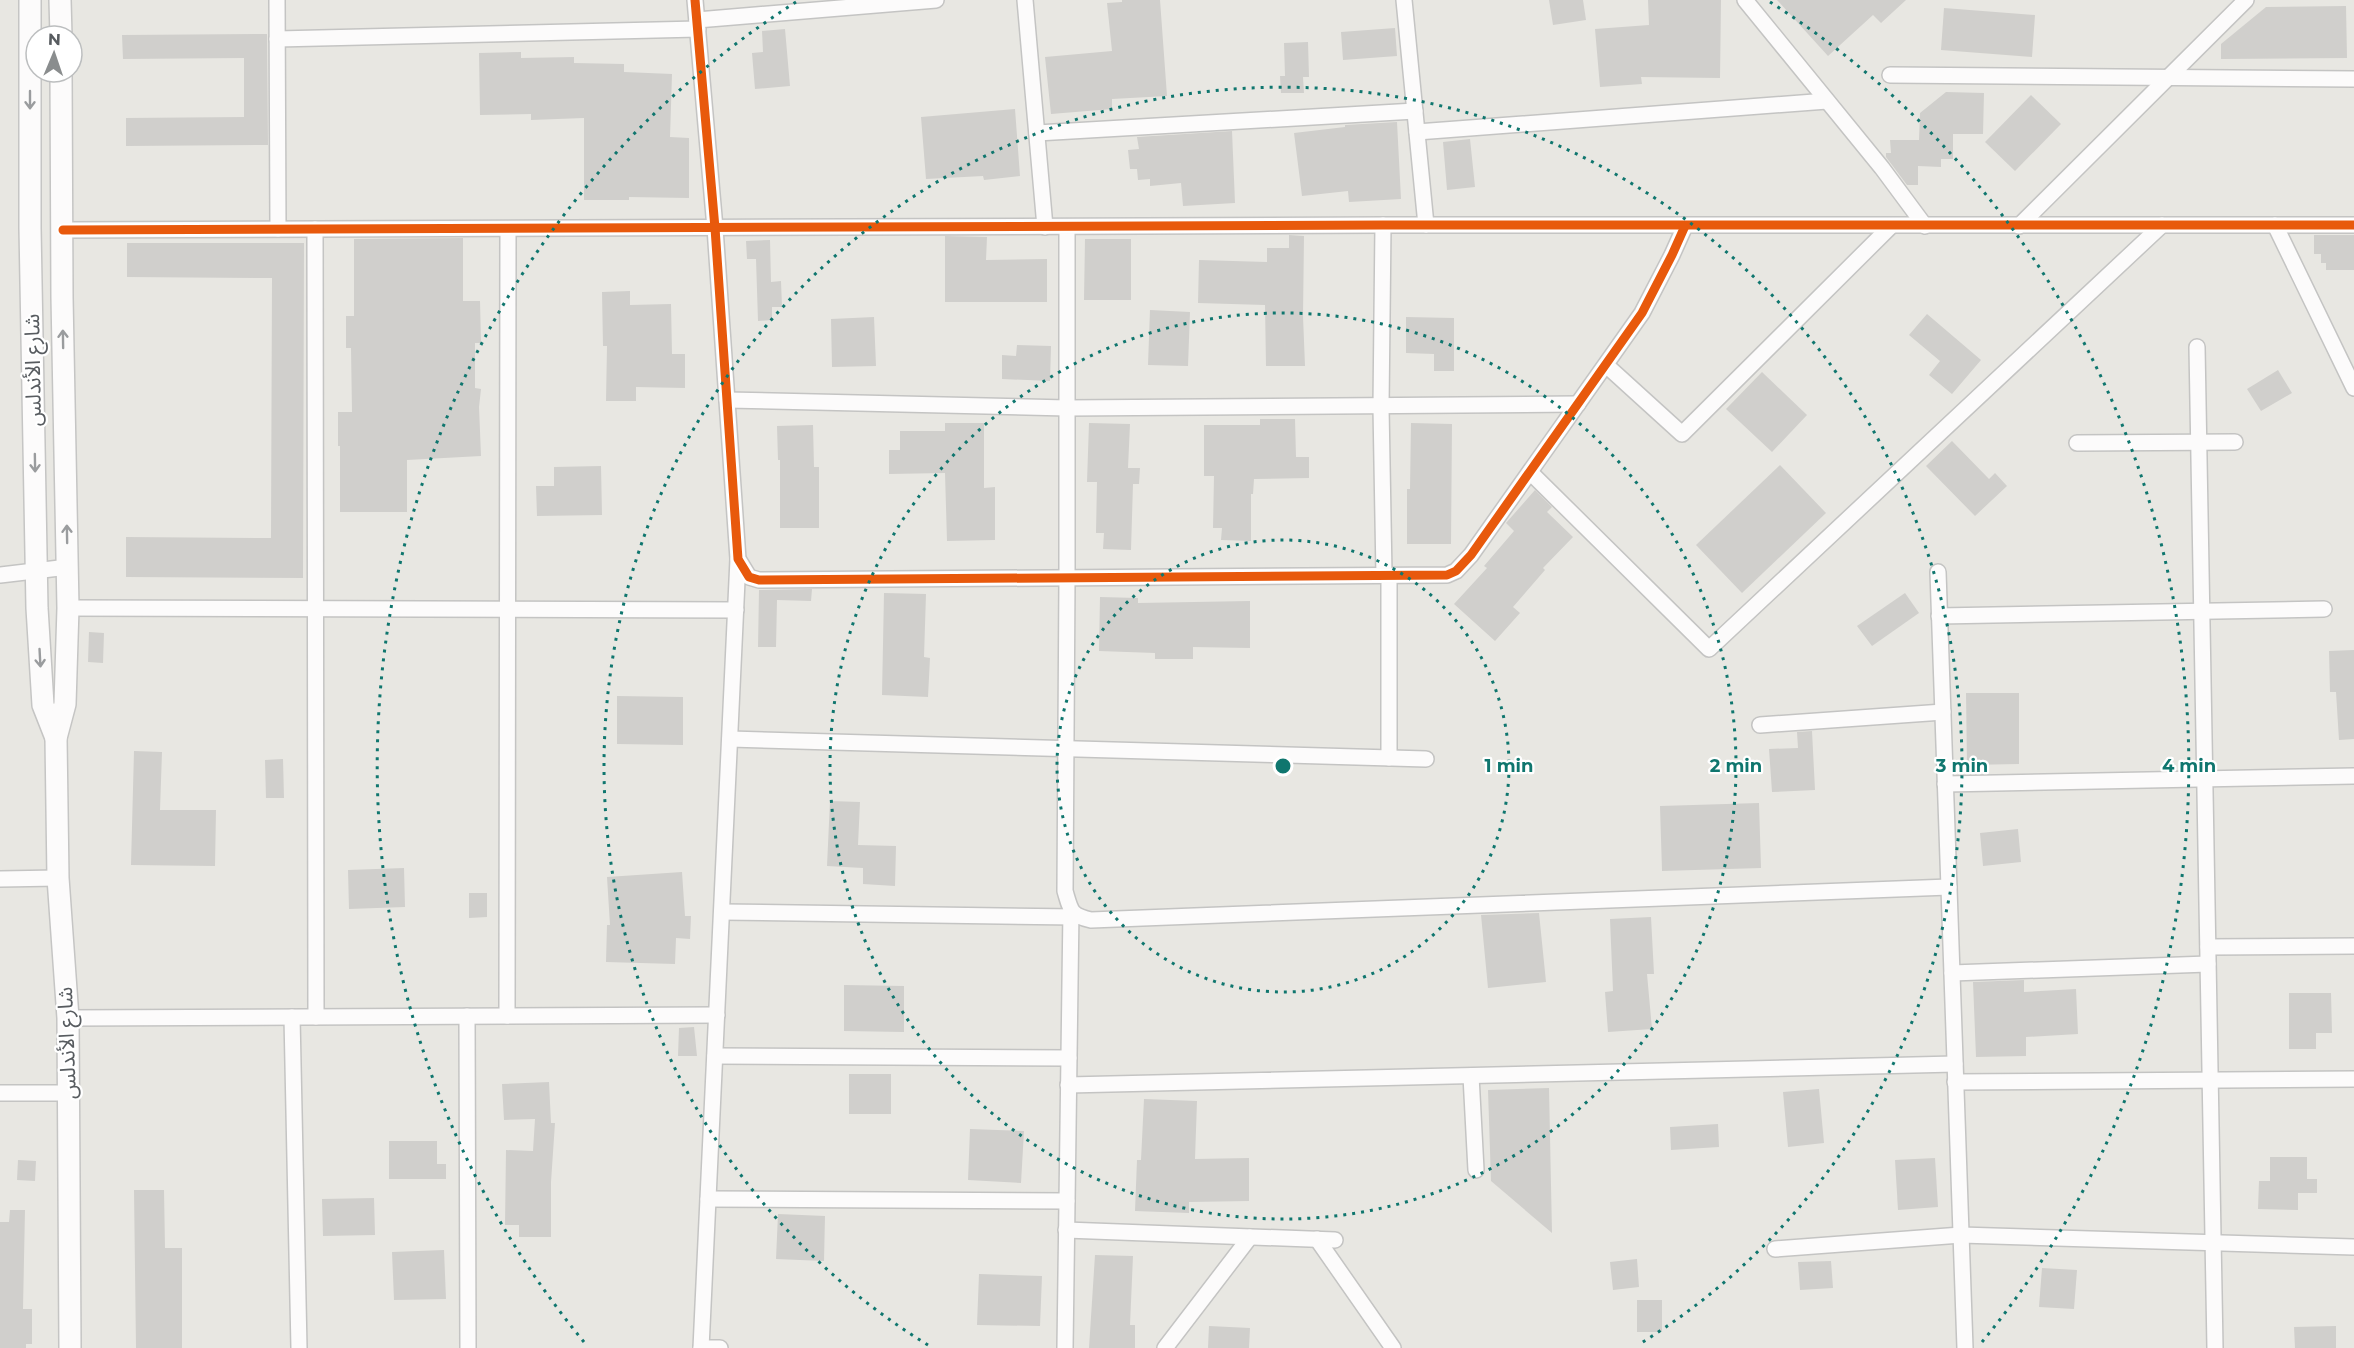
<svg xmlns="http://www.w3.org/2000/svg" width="2354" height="1348" font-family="Montserrat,'Noto Sans Arabic',sans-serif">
<rect width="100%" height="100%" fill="#e8e7e2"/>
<!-- building -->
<g fill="#d0cfcc">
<polygon points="1122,0 1160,0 1167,96 1112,99 1112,109 1051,114 1045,57 1112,51 1107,3 1122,2"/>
<polygon points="1549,0 1583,0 1586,20 1553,25"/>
<polygon points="1648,0 1721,0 1720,78 1641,77 1642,84 1600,87 1595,29 1649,25"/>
<polygon points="1777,0 1906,0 1881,23 1873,15 1828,56"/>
<polygon points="2346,6 2347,58 2221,59 2221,44 2266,7"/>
<polygon points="1944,8 2035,15 2032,57 1941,50"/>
<polygon points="1395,28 1397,56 1343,60 1341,32"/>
<polygon points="785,29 790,86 755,89 752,53 763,52 762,31"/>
<polygon points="267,34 268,145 126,146 126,118 244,117 244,58 123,59 122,35"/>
<polygon points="1308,42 1309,77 1303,77 1304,93 1281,93 1280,76 1285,76 1284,43"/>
<polygon points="521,52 521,58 574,57 574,63 624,64 624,72 672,74 670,137 689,138 689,198 629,197 629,200 584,200 584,118 531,120 531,114 480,115 479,53"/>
<polygon points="1946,92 1984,93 1983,134 1953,134 1953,159 1941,159 1941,167 1918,166 1918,185 1907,185 1886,157 1886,153 1891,153 1890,140 1919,140 1920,113"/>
<polygon points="2031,95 2061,124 2015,171 1985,142"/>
<polygon points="1015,109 1020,176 984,180 983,176 926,179 921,117"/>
<polygon points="1397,122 1401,199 1349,202 1348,191 1302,196 1294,133 1345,127 1345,125"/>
<polygon points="1232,131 1235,203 1183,206 1181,183 1150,186 1150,179 1138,180 1137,169 1130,169 1128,150 1139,149 1137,137"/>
<polygon points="1470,139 1475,187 1447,190 1443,142"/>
<polygon points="1289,235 1304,236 1303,316 1305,366 1266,366 1265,305 1198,303 1199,260 1267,262 1267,248 1289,248"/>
<polygon points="2314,235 2354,235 2354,270 2326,270 2326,263 2321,263 2321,254 2314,254"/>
<polygon points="945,236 987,237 986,260 1047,259 1047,302 945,302"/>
<polygon points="463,238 463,301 480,301 481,343 475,343 475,388 481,389 479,407 481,456 407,460 407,512 340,512 340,446 338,446 338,412 352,412 351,348 346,348 346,316 354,316 354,239"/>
<polygon points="1085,239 1131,239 1131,300 1084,300"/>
<polygon points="770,240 771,282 781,281 782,307 772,307 772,320 758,321 756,259 747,259 746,241"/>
<polygon points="127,243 304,243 303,578 126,577 126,537 271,538 272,278 127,277"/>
<polygon points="630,291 630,305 671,304 672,354 685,354 685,388 636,387 636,401 606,401 607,346 603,346 602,292"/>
<polygon points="1150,310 1190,312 1188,366 1148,365"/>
<polygon points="1927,314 1981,360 1952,394 1929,375 1940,361 1909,335"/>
<polygon points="874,317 876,366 832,367 831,319"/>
<polygon points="1406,317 1454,318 1454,371 1434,371 1434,354 1406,353"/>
<polygon points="1017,345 1051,346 1050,381 1002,379 1002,355 1016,356"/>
<polygon points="2278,370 2292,393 2261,411 2247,389"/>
<polygon points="1762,372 1807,415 1772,452 1726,409"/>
<polygon points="1260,419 1295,419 1296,457 1309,457 1309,478 1254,479 1253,494 1251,494 1251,541 1221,540 1222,528 1213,528 1214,476 1204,476 1204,425 1260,425"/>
<polygon points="945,423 984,423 984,488 995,487 995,540 947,541 945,473 889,474 889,450 900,450 900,431 945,431"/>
<polygon points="1089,423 1130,424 1128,468 1140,468 1139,484 1133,484 1131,550 1103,549 1104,533 1096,533 1097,482 1087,482"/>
<polygon points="1411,423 1452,424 1451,544 1407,544 1407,489 1410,489"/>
<polygon points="813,425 814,467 819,467 819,528 780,528 780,460 778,460 777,426"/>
<polygon points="1952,441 1989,479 1995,473 2007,486 1975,516 1926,466"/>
<polygon points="1780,465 1826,513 1742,593 1696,545"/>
<polygon points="601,466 602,515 537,516 536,486 554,486 554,467"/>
<polygon points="1535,490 1552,507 1547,512 1573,537 1543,568 1545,570 1513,607 1520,613 1495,641 1454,604 1487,568 1484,566 1514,531 1506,523"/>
<polygon points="812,589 811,601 777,600 776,647 758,647 759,590"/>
<polygon points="884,593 926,594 924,657 930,658 928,697 882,695"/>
<polygon points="1905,593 1919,613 1872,646 1857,626"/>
<polygon points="1100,597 1138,598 1138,603 1250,601 1250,648 1193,647 1193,659 1155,659 1155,653 1099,651"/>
<polygon points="89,632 104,633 103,663 88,662"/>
<polygon points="2354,650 2354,739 2339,740 2336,692 2330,692 2329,651"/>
<polygon points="1966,693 2019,693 2019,764 1967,765"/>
<polygon points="617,696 683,697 683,745 617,744"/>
<polygon points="1812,731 1815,790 1772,792 1769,749 1798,748 1797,732"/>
<polygon points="134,751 162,752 160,810 216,810 215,866 131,865"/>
<polygon points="283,759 284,798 266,798 265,760"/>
<polygon points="830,801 860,802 858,845 896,846 895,886 863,884 863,868 827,866"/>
<polygon points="1759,803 1761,868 1662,871 1660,806"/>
<polygon points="2018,829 2021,862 1983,866 1980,833"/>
<polygon points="404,868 405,907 349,909 348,870"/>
<polygon points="682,872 685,916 691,916 690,939 676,938 675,964 606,962 607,925 610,925 607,877"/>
<polygon points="469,893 487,893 487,917 469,918"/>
<polygon points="1539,913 1546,982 1488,988 1481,915"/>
<polygon points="1651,917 1654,974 1647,974 1652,1029 1608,1032 1605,992 1613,991 1610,919"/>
<polygon points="2024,980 2024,992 2076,989 2078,1034 2026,1037 2026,1056 1976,1057 1973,982"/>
<polygon points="844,985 904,986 904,1032 844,1031"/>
<polygon points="2289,993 2331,993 2332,1033 2316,1033 2316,1049 2289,1049"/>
<polygon points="694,1027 697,1056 678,1056 679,1028"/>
<rect x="849" y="1074" width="42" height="40"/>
<polygon points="549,1082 551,1123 555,1123 551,1182 551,1237 519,1237 519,1225 505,1225 506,1150 533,1151 535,1119 504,1120 502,1084"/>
<polygon points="1549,1088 1552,1233 1491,1181 1488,1090"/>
<polygon points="1819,1089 1824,1143 1788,1147 1783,1092"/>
<polygon points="1144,1099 1197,1101 1195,1159 1249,1158 1249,1201 1189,1202 1189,1213 1135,1211 1137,1160 1141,1160"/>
<polygon points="1718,1124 1719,1147 1671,1150 1670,1127"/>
<polygon points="970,1129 1024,1131 1021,1183 968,1180"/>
<polygon points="389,1141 437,1141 437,1164 446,1164 446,1179 389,1179"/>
<polygon points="2270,1157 2307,1157 2307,1179 2317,1179 2317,1193 2298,1193 2298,1210 2258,1209 2259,1181 2270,1181"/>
<polygon points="1935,1158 1938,1207 1898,1210 1895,1160"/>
<polygon points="18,1160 36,1161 35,1181 17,1180"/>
<polygon points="134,1190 164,1190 165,1248 182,1248 182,1348 136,1348"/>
<polygon points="374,1198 375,1235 323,1236 322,1199"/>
<polygon points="10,1210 25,1210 23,1309 32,1309 32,1344 26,1344 26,1348 0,1348 0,1222 9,1222"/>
<polygon points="778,1214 825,1216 824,1261 776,1259"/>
<polygon points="444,1250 446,1299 394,1300 392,1252"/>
<polygon points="1095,1255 1133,1256 1130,1325 1135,1325 1135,1348 1089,1348"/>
<polygon points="1637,1259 1639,1287 1613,1290 1610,1262"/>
<polygon points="1831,1261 1833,1288 1800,1290 1798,1262"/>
<polygon points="2042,1268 2077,1270 2074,1309 2039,1307"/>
<polygon points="979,1274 1042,1276 1040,1326 977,1325"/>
<rect x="1637" y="1300" width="25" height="32"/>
<polygon points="1209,1326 1250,1328 1249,1348 1208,1348"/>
<polygon points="2336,1326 2336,1348 2295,1348 2294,1327"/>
</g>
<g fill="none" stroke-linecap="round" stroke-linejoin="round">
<!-- street casing -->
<g stroke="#c4c4c3" stroke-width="18">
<g id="street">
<polyline points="277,0 278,229"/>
<polyline points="695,0 715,228 738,559 749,577 759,580 1447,575 1456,571 1471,555 1642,313 1672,255 1685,226"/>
<polyline points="1025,0 1045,227"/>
<polyline points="1404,0 1426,225"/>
<polyline points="1745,0 1882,168 1925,226"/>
<polyline points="697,20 936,0"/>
<polyline points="277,39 698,29"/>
<polyline points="1890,75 2354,79"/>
<polyline points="1417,132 1827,101"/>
<polyline points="1037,133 1415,111"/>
<polyline points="1383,225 1381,407 1384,575"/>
<polyline points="2275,225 2354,388"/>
<polyline points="2019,226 2246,0"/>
<path d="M1067,227v350l-2,314c6,20 5,24 26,29l858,-33"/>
<polyline points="315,229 316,1017"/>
<polyline points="63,230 1383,225 2354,225"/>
<polyline points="2197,347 2215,1348"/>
<polyline points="1606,365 1682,434 1891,226"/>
<polyline points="727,400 1067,408 1578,404"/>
<polyline points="2077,443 2235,442"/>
<polyline points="1530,472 1709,649 2162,225"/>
<polyline points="1938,572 1965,1348"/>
<polyline points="0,575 68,567"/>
<polyline points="68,608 736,610"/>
<polyline points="1939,616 2324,609"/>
<polyline points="1760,725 1943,712"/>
<polyline points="730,739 1426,759"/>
<polyline points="1389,758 1389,575"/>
<polyline points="1945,784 2354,776"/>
<polyline points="0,879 58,878"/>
<polyline points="722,912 1076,917"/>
<polyline points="2208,947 2354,946"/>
<polyline points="1952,973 2208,964"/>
<polyline points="467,1016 468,1348"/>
<polyline points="507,1016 508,229"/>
<polyline points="292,1017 299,1348"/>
<polyline points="68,1018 717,1015"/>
<polyline points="715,1056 1069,1058"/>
<polyline points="1471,1076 1476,1170"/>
<polyline points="1955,1082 2354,1079"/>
<polyline points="1068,1085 1955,1064"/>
<polyline points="0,1093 69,1093"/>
<polyline points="708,1199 1067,1201"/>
<polyline points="1066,1230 1335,1240"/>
<polyline points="1317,1239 1393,1348"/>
<polyline points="1775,1249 1961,1235 2354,1247"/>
<polyline points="701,1348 738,559"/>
<polyline points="701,1348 720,1348"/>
<polyline points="1065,1348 1071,910"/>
<polyline points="1165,1348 1250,1237"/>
</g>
</g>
<!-- secondary casing -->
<g stroke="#c5c5c4" stroke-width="24">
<g id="secondary">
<polyline points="30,0 30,228 37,608 43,705 56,738"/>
<polyline points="60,0 61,36"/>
<polyline points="61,72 62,297 68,608 65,704 56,738 58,878 68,1018 70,1348"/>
</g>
</g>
<!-- street -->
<use href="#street" stroke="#fcfbfb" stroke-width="15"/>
<!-- secondary -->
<use href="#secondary" stroke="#fcfbfb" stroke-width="21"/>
<!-- cycleway casing -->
<g stroke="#fff" stroke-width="13">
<g id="cycleway">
<polyline points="695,0 715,228 738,559 749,577 759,580 1447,575 1456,571 1471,555 1642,313 1672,255 1685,226"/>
<polyline points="63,230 1383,225 2354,225"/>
</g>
</g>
<!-- cycleway -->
<use href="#cycleway" stroke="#e8590c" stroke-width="9"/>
</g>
<!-- one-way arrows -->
<defs><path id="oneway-shaft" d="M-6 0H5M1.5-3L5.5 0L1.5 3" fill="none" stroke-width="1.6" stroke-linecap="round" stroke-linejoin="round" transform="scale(1.5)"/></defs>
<g stroke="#9a9c9e">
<use href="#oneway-shaft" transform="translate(30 100) rotate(90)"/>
<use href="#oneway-shaft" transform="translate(63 339) rotate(-91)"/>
<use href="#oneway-shaft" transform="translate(35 463) rotate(89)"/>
<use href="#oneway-shaft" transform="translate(67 534) rotate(-91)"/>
<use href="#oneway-shaft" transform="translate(40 658) rotate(87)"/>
</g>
<!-- distance rings -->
<g fill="none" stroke="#0f766e" stroke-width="3" stroke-dasharray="3 6">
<circle cx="1283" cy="766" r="226"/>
<circle cx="1283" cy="766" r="453"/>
<path d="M928 1345A679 679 0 1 1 1638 1345"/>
<path d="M584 1342A906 906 0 0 1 796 2M1770 2A906 906 0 0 1 1982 1342"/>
</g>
<g text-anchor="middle" stroke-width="4.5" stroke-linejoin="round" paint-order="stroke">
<!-- street labels -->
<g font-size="21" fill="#585c60" stroke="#fff">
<text transform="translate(33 370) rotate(-91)" y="7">شارع الأندلس</text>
<text transform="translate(67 1043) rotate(-92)" y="7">شارع الأندلس</text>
</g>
</g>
<circle cx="1283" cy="766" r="9" fill="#0f766e" stroke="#fff" stroke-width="3"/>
<g font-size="18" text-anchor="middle" font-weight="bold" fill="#0f766e" stroke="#fff" stroke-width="4.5" stroke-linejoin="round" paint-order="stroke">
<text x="1509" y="772">1 min</text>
<text x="1736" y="772">2 min</text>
<text x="1962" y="772">3 min</text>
<text x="2189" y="772">4 min</text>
</g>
<!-- north arrow -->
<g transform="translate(54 54) rotate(2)"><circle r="28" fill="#ffffff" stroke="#bcbebf" stroke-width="1.5"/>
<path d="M0-4.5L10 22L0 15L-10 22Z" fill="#8a8d8e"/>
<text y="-9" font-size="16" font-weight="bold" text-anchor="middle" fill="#585c60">N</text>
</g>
</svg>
